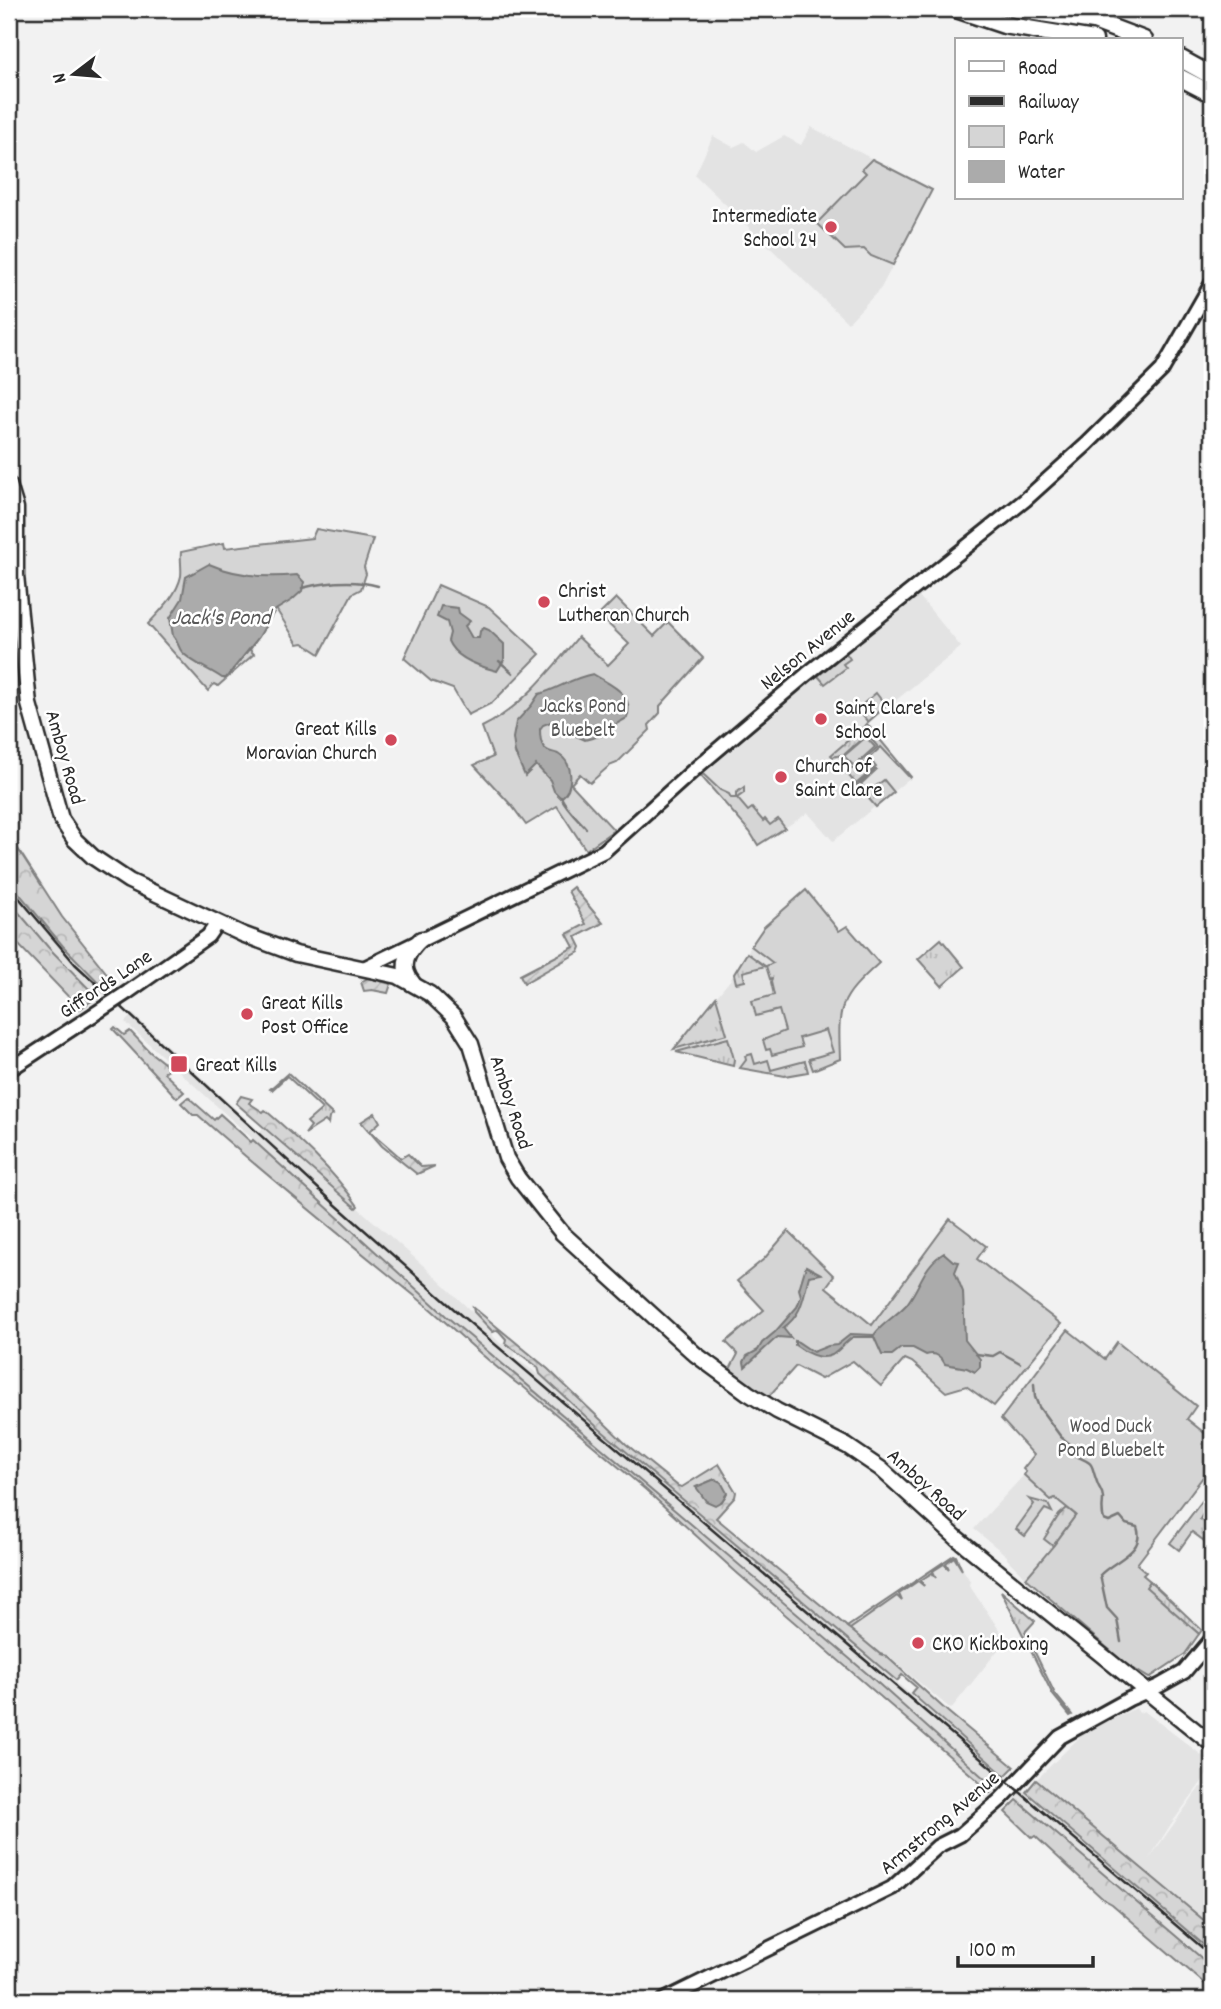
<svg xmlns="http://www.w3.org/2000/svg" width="1221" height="2009" font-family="Dekko,sans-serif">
<defs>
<pattern id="grass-tufts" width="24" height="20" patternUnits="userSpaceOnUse" patternTransform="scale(1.75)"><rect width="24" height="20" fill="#d5d5d5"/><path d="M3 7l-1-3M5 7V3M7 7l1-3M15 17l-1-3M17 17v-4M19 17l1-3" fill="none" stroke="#b7b7b7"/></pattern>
<pattern id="forest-crowns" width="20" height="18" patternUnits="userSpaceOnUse" patternTransform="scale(1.75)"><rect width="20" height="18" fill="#d5d5d5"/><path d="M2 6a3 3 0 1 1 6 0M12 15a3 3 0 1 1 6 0" fill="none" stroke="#b7b7b7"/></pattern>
<pattern id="garden-furrows" width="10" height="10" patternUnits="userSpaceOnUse" patternTransform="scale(1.75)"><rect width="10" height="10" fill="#d5d5d5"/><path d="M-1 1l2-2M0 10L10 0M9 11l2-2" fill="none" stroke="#b7b7b7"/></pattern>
</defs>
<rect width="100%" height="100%" fill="#f2f2f2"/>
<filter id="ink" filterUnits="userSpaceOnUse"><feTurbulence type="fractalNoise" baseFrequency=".0143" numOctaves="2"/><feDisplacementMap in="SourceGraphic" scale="14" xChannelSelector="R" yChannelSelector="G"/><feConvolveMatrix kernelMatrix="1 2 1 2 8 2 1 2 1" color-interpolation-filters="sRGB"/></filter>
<g filter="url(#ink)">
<!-- built -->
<g fill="#e3e3e3">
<polygon points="811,127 932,190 881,288 848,323 695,175 713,136 733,147 744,142 756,152 784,136 801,145"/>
<polygon points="919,596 961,647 867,724 911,777 833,841 808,813 758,845 750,832 701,776 783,707 782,705"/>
<polygon points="9,880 63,946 107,991 97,997 48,947 9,901"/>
<polygon points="751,946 839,1017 840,1059 808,1072 789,1076 742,1069 676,1052 674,1049 731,979"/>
<polygon points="133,1014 260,1132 264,1128 269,1129 426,1268 493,1332 493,1336 501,1344 505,1343 514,1351 514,1357 555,1386 616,1443 1212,1952 1212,1967 1020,1802 998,1784 995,1788 870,1676 446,1316 125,1022"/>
<polygon points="1024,1475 1050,1499 1055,1498 1076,1515 1026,1578 1007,1559 1007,1556 974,1529"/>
<polygon points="954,1555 970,1581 969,1585 1006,1640 951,1709 886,1655 881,1654 848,1627"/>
<polygon points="1136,1708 1139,1713 1144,1711 1212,1763 1212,1768 1171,1824 1149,1859 1200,1787 1212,1787 1212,1927 1036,1780 1086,1731"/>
</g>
<!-- grass -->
<g fill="url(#grass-tufts)" stroke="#808080" stroke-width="2">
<polygon points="846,653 850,659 843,664 846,668 825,684 818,676"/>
<polygon points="867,724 911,777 910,778 881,747 869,758 876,767 856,784 837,762 843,759 852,769 878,747 867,734 845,754 833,757 831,755"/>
<polygon points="874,770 876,770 861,784 867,793 884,780 894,792 876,807 857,785"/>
<polygon points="703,774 720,790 729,794 731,798 736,798 736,793 744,787 744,793 737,798 748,811 752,808 763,821 765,819 770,825 778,819 785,828 758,845 750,832 701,776"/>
<polygon points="941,939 964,967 942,986 918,959"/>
<polygon points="747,953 765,966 743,972 745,981 736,983 734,974"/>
<polygon points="716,997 727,1034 674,1049"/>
<polygon points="728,1038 734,1059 733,1066 676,1052"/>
<polygon points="752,1054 755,1064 768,1060 771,1070 805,1061 808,1072 785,1076 740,1068 746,1060 745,1056"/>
<polygon points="288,1073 333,1115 329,1118 328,1124 325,1121 305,1134 311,1126 307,1122 322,1109 287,1076 272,1090 270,1089"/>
<polygon points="1212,1488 1212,1499 1200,1519 1212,1528 1212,1535 1207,1543 1192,1532 1179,1550 1170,1543"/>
<polygon points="1029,1499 1048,1504 1052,1512 1045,1509 1025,1536 1016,1529 1034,1504"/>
<polygon points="1067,1508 1076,1515 1053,1546 1044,1539 1059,1515"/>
<polygon points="1150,1581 1202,1630 1199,1634 1145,1587"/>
<polygon points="1001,1591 1035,1621 1025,1632 1055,1694 1072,1715 1070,1716 1053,1695"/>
</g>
<!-- forest -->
<g fill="url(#forest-crowns)" stroke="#808080" stroke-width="2" fill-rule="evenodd">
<polygon points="9,835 62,917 116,985 107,991 63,946 12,885 9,880"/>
<polygon points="9,901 48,947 97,997 80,1009 16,942 9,947"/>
<polygon points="115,1027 124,1035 130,1031 150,1052 169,1067 164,1073 184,1092 177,1098 113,1029"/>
<path d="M241,1096l11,3 -3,4 14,9 2,-2c34,29 67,59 93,96l-2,2 -120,-105z"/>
<path d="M188,1097l26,23 6,-6 31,28 2,-2 193,176 424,360 125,112 -5,5 -7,1 4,-4 -11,-11 -240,-207 -90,-82 -126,-106 -1,1c-33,-25 -62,-53 -92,-79 -77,-63 -155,-125 -229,-191h-5l-12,-12z"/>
<path d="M473,1307l75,62 78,75 52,42 4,1 37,-23 17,28 -1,5 -19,21 164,136 6,2 62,56 66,55 -9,9 -94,-83 5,-6 -14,-12 -5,6 -301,-255 -56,-52 -2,-7 -33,-24 1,-4 -8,-9 -5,2 -19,-20zM715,1479l11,16 -4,6 -26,-14z"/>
<polygon points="1036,1780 1212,1927 1212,1952 1026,1792"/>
<polygon points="1017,1800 1212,1967 1212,1990 1112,1904 1103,1899 1035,1836 1032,1838 1005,1812"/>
</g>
<!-- park -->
<g fill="#d5d5d5" stroke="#808080" stroke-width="2">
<polygon points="872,159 932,190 893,265 871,256 864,249 845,250 817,223 866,173 862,169"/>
<path d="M316,529l57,10 -9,28 2,7 -5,15 -9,5 -32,60 -17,-11 -5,1 -22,-35 -26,41 4,4 -36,32 -4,-2 -6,7 -60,-67c13,-14 29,-29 33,-48 1,-8 -1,-16 0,-24l43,-9 1,5 87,-10z"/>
<polygon points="438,585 489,607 540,654 492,703 468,715 453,689 431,681 404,658"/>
<path d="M616,598l38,38 14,-14 35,36 -43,48v7l-11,12 1,5 -33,33 -8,3 -19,17 -10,-9 -9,10 43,46 -28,20 -29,-44 -31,19 -14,-19 -38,-41 19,-8 -11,-30c39,-19 69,-57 96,-90l30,28 21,-21 -30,-29z"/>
<polygon points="876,693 886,706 868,722 857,709"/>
<polygon points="866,737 875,747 854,766 844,756"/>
<path d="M806,890l33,41 8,-5 32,37c-41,37 -41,43 -39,96l-27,11 -4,-11 24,-7 -7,-22 -27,8 3,9 -30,8 -2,-6 -4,1 -3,-10 22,-9 -6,-21 -23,6 -4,-15 22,-6 -3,-13 1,-4 -2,1 -4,-13 7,-3 -22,-17 13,-19z"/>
<polygon points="950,1219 986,1246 977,1259 1061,1324 994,1406 966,1386 946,1392 912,1362 905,1359 881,1386 853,1361 821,1379 796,1366 769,1396 728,1373 738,1354 726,1342 764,1310 737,1281 764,1259 788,1231 834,1276 826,1287 872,1325"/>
<polygon points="1068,1330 1105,1359 1117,1342 1196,1406 1187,1419 1212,1439 1212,1465 1137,1564 1146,1572 1143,1575 1150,1581 1146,1587 1199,1634 1185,1654 1149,1678 1126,1664 1026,1578 1054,1545 1076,1515 1055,1498 1051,1500 1024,1475 1026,1472 1023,1469 1034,1455 1001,1419"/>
</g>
<!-- garden -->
<g fill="url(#garden-furrows)" stroke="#808080" stroke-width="2">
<polygon points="573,887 603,923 576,937 581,947 579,952 524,983 520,975 574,947 567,934 586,924 568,891"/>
<polygon points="368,978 391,984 388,993 372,990 364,991 361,982"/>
<polygon points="375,1113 380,1122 370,1131 401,1158 408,1154 421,1167 435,1166 417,1174 382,1146 361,1122"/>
<polygon points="954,1555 956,1556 962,1570 954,1557 946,1563 949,1569 944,1564 933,1571 936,1578 932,1573 921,1580 924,1586 918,1581 899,1594 902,1601 897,1596 850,1629 847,1627"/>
</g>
<!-- water -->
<g fill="#ababab" stroke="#787878" stroke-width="2">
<path d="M209,564c27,12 59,14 88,11l7,7 -2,9 -10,9 -18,11 -15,26 -33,41h-4c-11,-8 -30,-15 -40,-26 -4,-5 -4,-11 -9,-16l-3,-18 12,-19 4,-22z"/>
<path d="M441,606l17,2 1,5 11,8 -5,5 7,12h7l1,-7 4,-3 5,2 15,14v16l-7,11c-16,-4 -42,-13 -49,-30l2,-8 -3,-11 -10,-5z"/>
<path d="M593,674c17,11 42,19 34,44l-20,11 -3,6 -19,5 -13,-6 -16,-14 -13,5 -3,4c0,6 0,12 3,17 4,7 9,5 15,8 16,9 16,34 3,44l-7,-7 -4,-11 -14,-15 -11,11 -10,-23 -2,-15 3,-16 15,-16 8,-12c20,-5 32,-16 54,-20z"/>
<path d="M944,1253l9,8 6,1 -4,10 8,20 2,48 15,19v8l-5,5 -8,-4 -22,-4c-4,-8 -10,-12 -19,-9l-13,-7h-12l-9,7h-10l-8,-18h-21c-8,5 -14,14 -21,18 -12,6 -28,-3 -37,-10v-4l3,1 15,10 15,-6 9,-1 14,-11 23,1c7,-11 22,-19 32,-30 14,-17 17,-40 38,-52z"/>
<path d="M806,1266l15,8 -12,2c-6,21 -6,38 -26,52l8,10 -13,-1 -4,3 -29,27 -1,-5 3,-6 11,-6 4,-7 13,-11 22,-25 4,-11 -2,-7z"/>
<polygon points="715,1479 721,1482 727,1493 722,1501 715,1505 706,1501 696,1487"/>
</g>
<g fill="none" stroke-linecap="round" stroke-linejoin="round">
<!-- stream -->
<g stroke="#787878" stroke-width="2.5">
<path d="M302,588c25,-6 51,-9 76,-2"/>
<polyline points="499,661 513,673"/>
<path d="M561,797c5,11 17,22 25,31"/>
<polyline points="976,1354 993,1356 1000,1352 1020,1363"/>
<path d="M1034,1384l1,13 4,10 22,30 9,7 4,11c23,11 15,6 23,27 2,7 6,9 6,16 0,8 -2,13 1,22l5,2 11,-5 6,7 11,3c9,25 -23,33 -37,48l7,33 10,11 4,23"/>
</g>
<!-- tertiary casing -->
<g stroke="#2b2b2b" stroke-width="18">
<g id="tertiary">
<polyline points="364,968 604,851 696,768 807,674 1025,500 1087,444 1162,370 1212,283"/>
<polyline points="128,992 208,936 217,923"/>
<polyline points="9,1070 93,1015"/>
<polyline points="664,2000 892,1888 938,1846 960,1835 1001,1799 1060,1737 1129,1699 1159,1686 1184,1672 1212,1639"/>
</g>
</g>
<!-- secondary casing -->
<g stroke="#2b2b2b" stroke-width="19">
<g id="secondary">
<polyline points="9,485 16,508 16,575 29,704 61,819 75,840 93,857 129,881 242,934 296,954 398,976 430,994 454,1017 471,1044 506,1158 518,1178 562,1233 695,1354 748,1393 777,1411 847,1446 881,1469 958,1539 1212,1744"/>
<path d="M413,983c-14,-16 -6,-31 8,-44"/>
</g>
</g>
<!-- primary casing -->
<g stroke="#2b2b2b" stroke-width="21">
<g id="primary">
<polyline points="956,9 1004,25 1094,40"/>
<polyline points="1016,9 1094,21 1144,40"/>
<polyline points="1181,59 1212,76"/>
<polyline points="1181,78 1212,94"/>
</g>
</g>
<!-- tertiary -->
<use href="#tertiary" stroke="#fff" stroke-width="12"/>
<!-- secondary -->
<use href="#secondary" stroke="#fff" stroke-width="14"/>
<!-- primary -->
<use href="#primary" stroke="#fff" stroke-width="16"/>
<!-- rail -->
<polyline stroke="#2b2b2b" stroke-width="2.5" points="9,886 75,964 335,1204 463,1317 1212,1956"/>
<!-- tertiary-bridge casing -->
<g stroke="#2b2b2b" stroke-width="18" stroke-linecap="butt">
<polyline id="tertiary-bridge" points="93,1015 128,992"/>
</g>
<!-- tertiary-bridge -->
<use href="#tertiary-bridge" stroke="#fff" stroke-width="12"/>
</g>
</g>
<!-- markers -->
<g fill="#d1495b" stroke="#fff" stroke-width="2.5">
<circle cx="831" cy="227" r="7"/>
<circle cx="544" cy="602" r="7"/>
<circle cx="821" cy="719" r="7"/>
<circle cx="391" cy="740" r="7"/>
<circle cx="781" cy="777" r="7"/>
<circle cx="247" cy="1014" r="7"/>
<rect x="170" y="1055" width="18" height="18" rx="3.5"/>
<circle cx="918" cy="1643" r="7"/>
</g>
<g text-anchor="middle" stroke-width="5" stroke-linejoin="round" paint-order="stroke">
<!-- poi labels -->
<g font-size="21" fill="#2b2b2b" stroke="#fff" text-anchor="start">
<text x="817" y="222" text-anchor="end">Intermediate<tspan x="817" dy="24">School 24</tspan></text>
<text x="558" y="597">Christ<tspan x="558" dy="24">Lutheran Church</tspan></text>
<text x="835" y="714">Saint Clare's<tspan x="835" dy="24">School</tspan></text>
<text x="377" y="735" text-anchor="end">Great Kills<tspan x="377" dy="24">Moravian Church</tspan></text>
<text x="795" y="772">Church of<tspan x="795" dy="24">Saint Clare</tspan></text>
<text x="261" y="1009">Great Kills<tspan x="261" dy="24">Post Office</tspan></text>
<text x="195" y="1071">Great Kills</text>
<text x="932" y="1650">CKO Kickboxing</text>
</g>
<!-- street labels -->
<g font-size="21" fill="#2b2b2b" stroke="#fff">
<text transform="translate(807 649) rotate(-39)" y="7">Nelson Avenue</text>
<text transform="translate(66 757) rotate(74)" y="7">Amboy Road</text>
<text transform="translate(105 983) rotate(-34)" y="7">Giffords Lane</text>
<text transform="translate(512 1102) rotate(72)" y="7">Amboy Road</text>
<text transform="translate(927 1484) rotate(42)" y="7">Amboy Road</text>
<text transform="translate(939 1822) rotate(-40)" y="7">Armstrong Avenue</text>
</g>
<!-- park labels -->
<g font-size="21" fill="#565656" stroke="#fff">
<text x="583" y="712">Jacks Pond<tspan x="583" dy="24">Bluebelt</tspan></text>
<text x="1111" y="1432">Wood Duck<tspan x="1111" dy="24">Pond Bluebelt</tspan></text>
</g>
<!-- water labels -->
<g font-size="23" font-style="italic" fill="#585858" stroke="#fff">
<text x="221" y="624">Jack's Pond</text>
</g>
</g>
<!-- margin -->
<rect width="1221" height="2009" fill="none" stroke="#fff" stroke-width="35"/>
<rect x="18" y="18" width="1186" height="1974" fill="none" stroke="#2b2b2b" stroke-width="2.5" filter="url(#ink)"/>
<!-- legend -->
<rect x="955" y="38" width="228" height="161" fill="#ffffff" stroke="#aaaaaa" stroke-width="2"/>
<rect x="969" y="61" width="35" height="10" fill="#ffffff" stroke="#aaaaaa" stroke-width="2"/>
<text x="1018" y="74" font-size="21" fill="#2b2b2b">Road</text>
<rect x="969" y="96" width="35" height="10" fill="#2b2b2b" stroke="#aaaaaa" stroke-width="2"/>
<text x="1018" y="108" font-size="21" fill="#2b2b2b">Railway</text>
<rect x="969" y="126" width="35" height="21" fill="#d5d5d5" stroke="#aaaaaa" stroke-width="2"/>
<text x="1018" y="144" font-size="21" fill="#2b2b2b">Park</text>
<rect x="969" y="161" width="35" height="21" fill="#ababab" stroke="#aaaaaa" stroke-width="2"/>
<text x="1018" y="178" font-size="21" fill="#2b2b2b">Water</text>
<!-- north arrow -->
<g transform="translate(74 74) rotate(254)" stroke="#ffffff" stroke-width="5" paint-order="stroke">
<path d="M0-5L12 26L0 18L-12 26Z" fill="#2b2b2b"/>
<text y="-10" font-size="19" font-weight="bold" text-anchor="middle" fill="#2b2b2b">N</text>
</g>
<!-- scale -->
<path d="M958 1956v10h135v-10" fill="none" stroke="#2b2b2b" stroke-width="3.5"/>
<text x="969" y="1956" font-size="21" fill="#2b2b2b" stroke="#ffffff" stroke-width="5" paint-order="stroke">100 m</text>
</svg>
